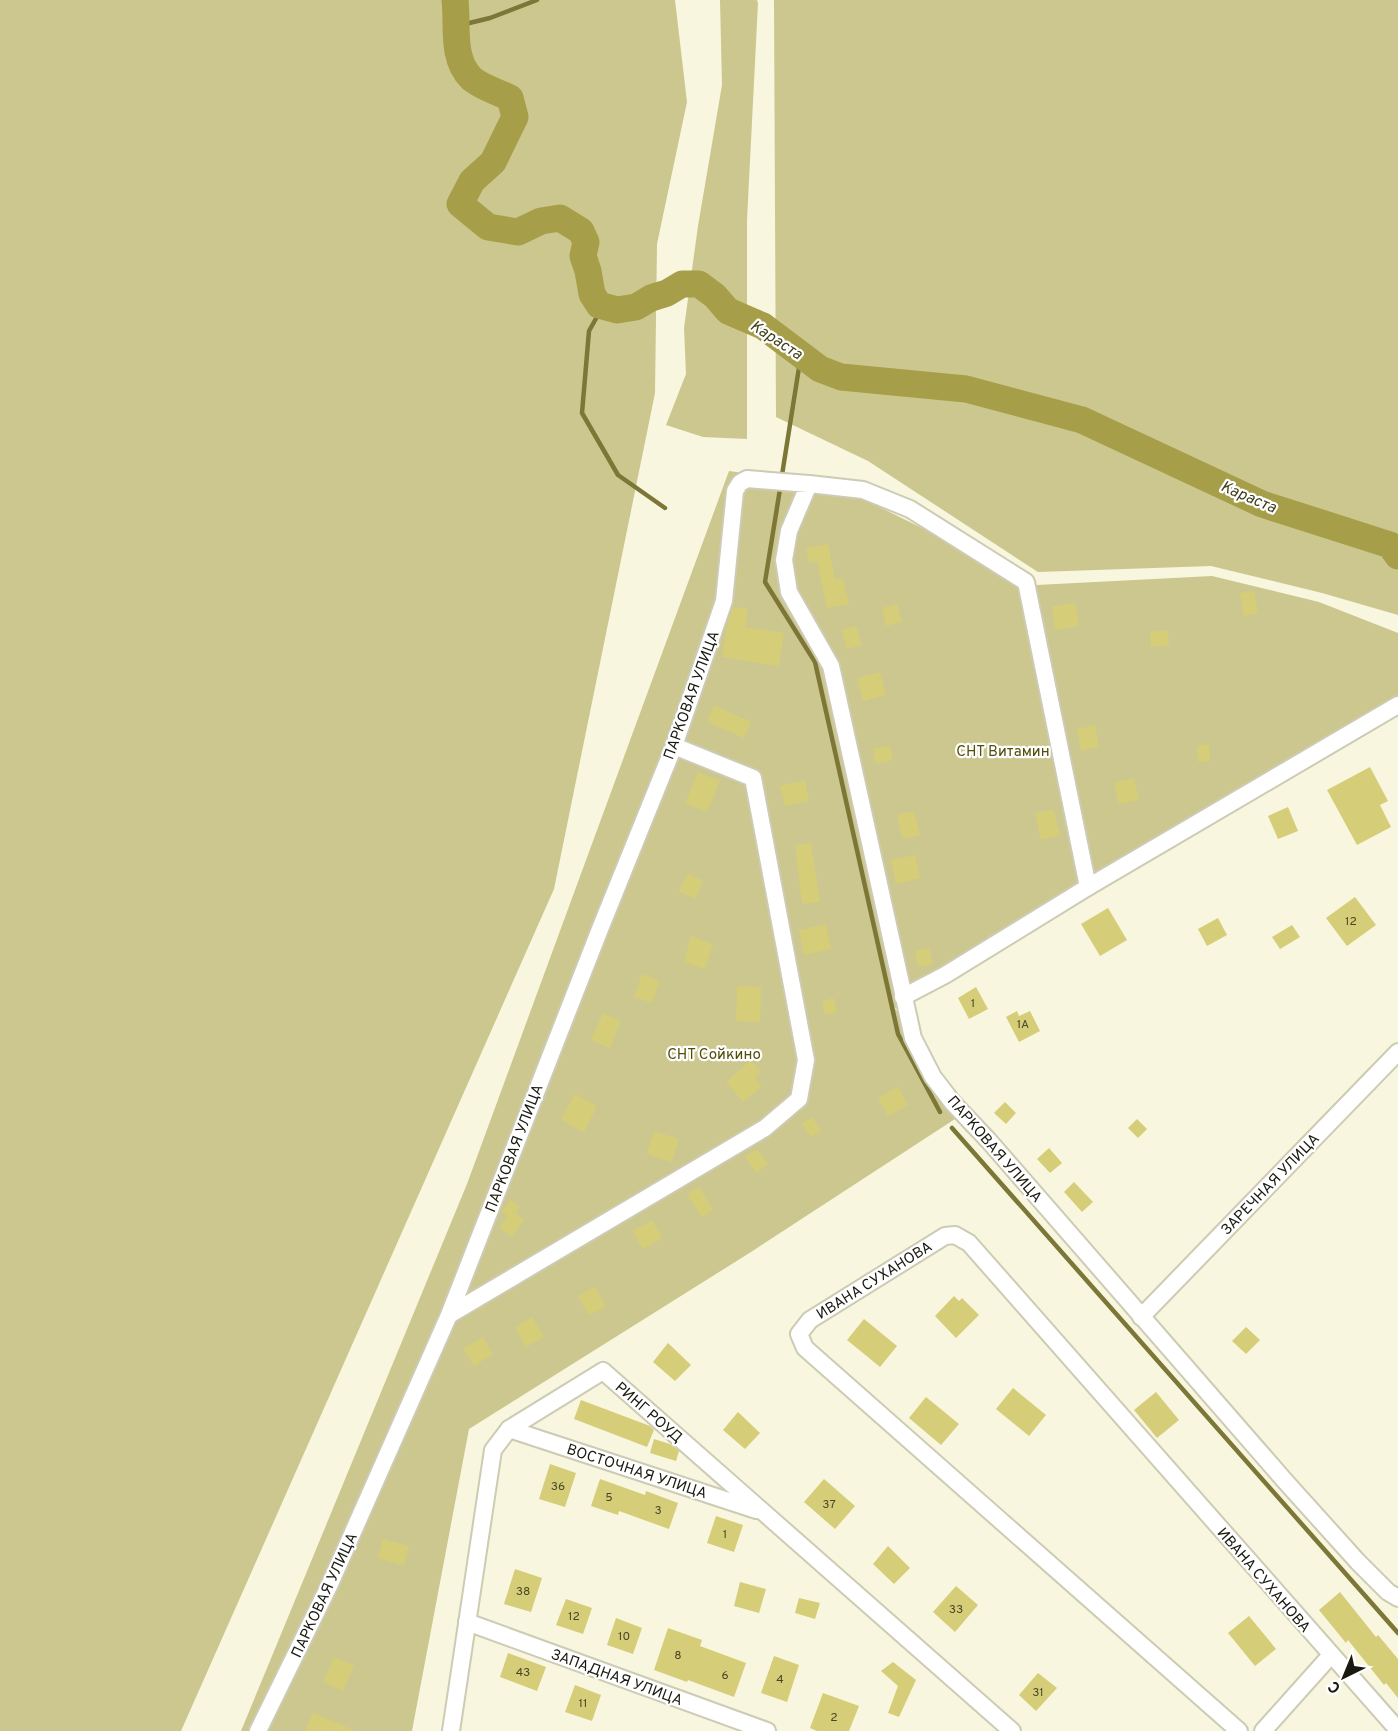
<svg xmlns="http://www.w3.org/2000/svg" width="1398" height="1731" font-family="Overpass,sans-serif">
<rect width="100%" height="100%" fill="#f8f6de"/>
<!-- green -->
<g fill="#ccc78f">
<polygon points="0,0 675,0 687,102 657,244 655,393 554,889 181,1731 0,1731"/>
<polygon points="720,0 757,0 758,3 747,220 747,439 703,437 666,425 686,374 684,328 698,226 722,85"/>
<polygon points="774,0 1398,0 1398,615 1322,593 1211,566 1038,572 868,461 776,417"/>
<polygon points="729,471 839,487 1037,585 1212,576 1319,602 1398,633 1398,707 1046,923 895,1008 955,1119 751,1252 469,1429 412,1731 241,1731 467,1184"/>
</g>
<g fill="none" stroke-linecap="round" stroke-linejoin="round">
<!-- stream -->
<g stroke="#7c7637" stroke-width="4.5">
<polyline points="457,26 490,18 537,0"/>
<polyline points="603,306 589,331 582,413 618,475 665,508"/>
<polyline points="782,475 801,355"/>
<polyline points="780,489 765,582 815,662 898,1034 940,1112"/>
<polyline points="952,1128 1398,1633"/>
</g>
<!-- river -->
<path stroke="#a69e48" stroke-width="27" d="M455,0c3,26 -4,58 16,78 8,8 29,15 39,20l5,19 -22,45 -21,19 -12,23 28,23 30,5 23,-11 19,-3 21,13 5,11 -3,14 5,15 4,23 7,11 18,5 19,-3 15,-9 16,-5 15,-9h17l16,12 13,15 35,15 57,43 21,8 125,12 116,31 180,84 128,41 8,11"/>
</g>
<!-- building -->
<g fill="#d6cd78">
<polygon points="828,544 835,579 843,578 849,604 827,608 817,561 809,563 806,548"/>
<polygon points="1254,591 1258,613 1244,616 1240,593"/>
<polygon points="1075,603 1079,626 1055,630 1052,606"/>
<polygon points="897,604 902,622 886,626 882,608"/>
<polygon points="733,607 748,609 745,627 784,633 779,666 722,657 727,625"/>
<polygon points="856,626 862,645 847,649 842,630"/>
<polygon points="1168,630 1169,645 1151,647 1150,632"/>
<polygon points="880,672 886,695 863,701 857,678"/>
<polygon points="714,705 751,722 744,738 707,722"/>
<polygon points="1095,725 1099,747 1081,751 1077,729"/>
<polygon points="1209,744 1210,761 1198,762 1197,746"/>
<polygon points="890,746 893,760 876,764 873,749"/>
<polygon points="1370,767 1388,801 1380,805 1391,827 1357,845 1327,790"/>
<polygon points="698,772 720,781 707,812 685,803"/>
<polygon points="1134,778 1139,800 1119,804 1114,783"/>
<polygon points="805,780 809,801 785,806 780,786"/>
<polygon points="1288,807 1298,831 1278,839 1268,816"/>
<polygon points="1053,809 1060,835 1041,840 1035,813"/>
<polygon points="914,811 920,835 903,839 897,815"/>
<polygon points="811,843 820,902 802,904 795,845"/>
<polygon points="915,855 920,878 896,884 891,860"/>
<polygon points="688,873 703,881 695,899 679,891"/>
<polygon points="1355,897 1376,925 1347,946 1326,918"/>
<polygon points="1108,908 1127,940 1100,956 1081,924"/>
<polygon points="1218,918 1227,935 1207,946 1198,929"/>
<polygon points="826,924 831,949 804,955 799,930"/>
<polygon points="1292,925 1300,937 1280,949 1272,937"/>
<polygon points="691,936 713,944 705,969 684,962"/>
<polygon points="929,948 933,964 918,967 915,951"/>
<polygon points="642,974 660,981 652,1003 634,997"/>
<polygon points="737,986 761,987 760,1022 736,1021"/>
<polygon points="976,987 988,1009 969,1019 958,998"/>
<polygon points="834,998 837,1012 825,1015 822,1001"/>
<polygon points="1017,1011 1019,1016 1030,1011 1040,1031 1019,1042 1006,1017"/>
<polygon points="603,1013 621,1021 610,1048 591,1040"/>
<polygon points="751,1060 761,1072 755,1078 762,1086 743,1102 726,1082"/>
<polygon points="898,1087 908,1105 888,1116 878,1098"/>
<polygon points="575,1094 597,1106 584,1132 561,1120"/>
<polygon points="1005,1102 1016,1113 1006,1124 994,1113"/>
<polygon points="812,1117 821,1131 811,1137 802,1124"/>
<polygon points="1137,1119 1147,1129 1138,1138 1128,1128"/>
<polygon points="654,1131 679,1139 672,1162 647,1154"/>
<polygon points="1049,1148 1062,1163 1050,1173 1037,1159"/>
<polygon points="757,1149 768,1164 756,1173 745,1157"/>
<polygon points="1074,1182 1093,1202 1082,1212 1064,1192"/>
<polygon points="699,1187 713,1210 702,1217 687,1194"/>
<polygon points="510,1200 520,1207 515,1213 524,1220 512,1237 499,1227 508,1216 501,1212"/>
<polygon points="652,1220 662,1238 643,1249 632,1231"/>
<polygon points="595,1287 606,1307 589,1315 578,1296"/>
<polygon points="954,1296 959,1301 962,1298 979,1315 956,1338 935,1316"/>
<polygon points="532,1317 544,1337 526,1347 515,1327"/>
<polygon points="864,1319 897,1346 880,1367 847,1340"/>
<polygon points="1246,1327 1260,1340 1246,1354 1232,1341"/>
<polygon points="483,1337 493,1354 474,1366 463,1349"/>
<polygon points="668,1343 691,1365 675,1381 653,1362"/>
<polygon points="1013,1388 1046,1415 1029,1436 996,1409"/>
<polygon points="1156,1392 1179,1420 1157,1438 1134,1410"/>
<polygon points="926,1397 959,1424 941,1445 909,1418"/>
<polygon points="581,1400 650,1426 654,1430 647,1447 574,1419"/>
<polygon points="738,1412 760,1433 745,1449 723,1430"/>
<polygon points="654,1439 670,1444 679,1451 676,1461 650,1453"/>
<polygon points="550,1464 576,1473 565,1507 539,1499"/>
<polygon points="600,1479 645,1495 646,1491 678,1503 669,1529 619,1511 618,1515 591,1506"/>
<polygon points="824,1479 855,1506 835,1529 804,1502"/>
<polygon points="716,1516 743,1525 734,1552 707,1543"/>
<polygon points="383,1539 409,1546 404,1566 378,1558"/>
<polygon points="888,1546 910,1568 894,1584 873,1564"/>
<polygon points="515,1569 542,1578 531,1612 504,1604"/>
<polygon points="740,1582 766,1589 759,1613 734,1606"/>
<polygon points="956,1586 978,1605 955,1632 933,1612"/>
<polygon points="1340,1592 1376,1637 1378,1635 1398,1659 1398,1698 1386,1683 1384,1685 1348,1640 1346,1643 1319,1610"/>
<polygon points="799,1598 820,1603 815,1619 795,1613"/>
<polygon points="566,1599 592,1608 583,1634 556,1625"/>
<polygon points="1249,1616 1276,1649 1255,1666 1228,1633"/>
<polygon points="616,1618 642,1628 633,1654 607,1645"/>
<polygon points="668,1628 702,1640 700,1646 746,1663 734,1697 688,1680 687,1682 654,1670"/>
<polygon points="508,1653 546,1667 537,1691 500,1677"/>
<polygon points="774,1656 799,1665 787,1702 761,1693"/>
<polygon points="334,1657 354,1665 343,1691 323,1682"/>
<polygon points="893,1662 916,1680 899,1717 888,1713 898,1686 881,1671"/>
<polygon points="1038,1673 1057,1688 1036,1711 1019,1695"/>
<polygon points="575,1685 601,1695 592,1721 565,1712"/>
<polygon points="823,1693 859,1706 849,1731 817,1731 810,1728"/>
<polygon points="313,1713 356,1731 305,1731"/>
</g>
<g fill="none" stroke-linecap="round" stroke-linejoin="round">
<!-- minor casing -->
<g stroke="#cdcbb3" stroke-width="20">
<g id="minor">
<polyline points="809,484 863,490 910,509 1026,582 1088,887"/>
<polyline points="903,997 945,975 1088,887 1398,705"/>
<polyline points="449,1315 765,1128 799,1099 806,1060 753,778 674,746"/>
<polyline points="1141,1317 1398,1052"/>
<polyline points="509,1429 756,1510"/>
<polyline points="467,1622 767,1731"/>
<polyline points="258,1731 330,1584 449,1315 600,929 674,746 724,601 735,491 740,483 747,479 809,484 789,531 784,560 789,592 831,666 913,1038 933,1077 953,1103 989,1141 1285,1481 1358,1562 1388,1592 1398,1598"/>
<polyline points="451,1731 493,1450 509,1429 603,1371 1012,1731"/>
<polyline points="1239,1731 805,1348 799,1334 810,1320 945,1236 955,1235 969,1243 1398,1730"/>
<polyline points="1263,1731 1331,1655"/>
</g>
</g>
<!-- minor -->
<use href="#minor" stroke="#fff" stroke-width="16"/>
</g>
<g text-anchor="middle" stroke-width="4.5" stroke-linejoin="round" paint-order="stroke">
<!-- number labels -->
<g font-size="12" fill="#48462a">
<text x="1351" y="925">12</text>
<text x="973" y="1007">1</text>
<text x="1023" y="1028">1А</text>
<text x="558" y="1490">36</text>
<text x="609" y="1501">5</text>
<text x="829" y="1508">37</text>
<text x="658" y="1514">3</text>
<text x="725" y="1538">1</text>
<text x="523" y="1595">38</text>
<text x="956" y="1613">33</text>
<text x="574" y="1620">12</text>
<text x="624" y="1640">10</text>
<text x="678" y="1659">8</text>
<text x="523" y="1676">43</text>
<text x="725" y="1679">6</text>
<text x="780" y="1683">4</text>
<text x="1038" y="1696">31</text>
<text x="583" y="1707">11</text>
<text x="834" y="1721">2</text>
</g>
<!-- street labels -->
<g font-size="15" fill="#191910" stroke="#fff">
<text transform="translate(691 695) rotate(-70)" y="5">ПАРКОВАЯ УЛИЦА</text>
<text transform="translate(514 1148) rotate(-69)" y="5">ПАРКОВАЯ УЛИЦА</text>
<text transform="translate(995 1149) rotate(49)" y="5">ПАРКОВАЯ УЛИЦА</text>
<text transform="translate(1270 1184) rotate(-46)" y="5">ЗАРЕЧНАЯ УЛИЦА</text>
<text transform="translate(874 1280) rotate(-32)" y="5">ИВАНА СУХАНОВА</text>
<text transform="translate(649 1412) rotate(41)" y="5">РИНГ РОУД</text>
<text transform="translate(637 1471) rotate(18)" y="5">ВОСТОЧНАЯ УЛИЦА</text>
<text transform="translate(1264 1580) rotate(49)" y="5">ИВАНА СУХАНОВА</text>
<text transform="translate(324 1595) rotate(-65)" y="5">ПАРКОВАЯ УЛИЦА</text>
<text transform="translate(617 1677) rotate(20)" y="5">ЗАПАДНАЯ УЛИЦА</text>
</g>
<!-- park labels -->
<g font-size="15" fill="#554e0b" stroke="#fff">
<text x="1003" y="756">СНТ Витамин</text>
<text x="714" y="1059">СНТ Сойкино</text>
</g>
<!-- water labels -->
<g font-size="16" font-style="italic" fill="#413d18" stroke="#fff">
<text transform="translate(777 339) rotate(33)" y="6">Караста</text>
<text transform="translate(1249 496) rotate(23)" y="6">Караста</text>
</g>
</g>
<!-- north arrow -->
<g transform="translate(1344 1677) rotate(223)" stroke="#ffffff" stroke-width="4.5" paint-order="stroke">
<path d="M0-4.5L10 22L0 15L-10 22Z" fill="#191910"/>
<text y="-9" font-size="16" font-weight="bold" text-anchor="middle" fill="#191910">С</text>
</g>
</svg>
